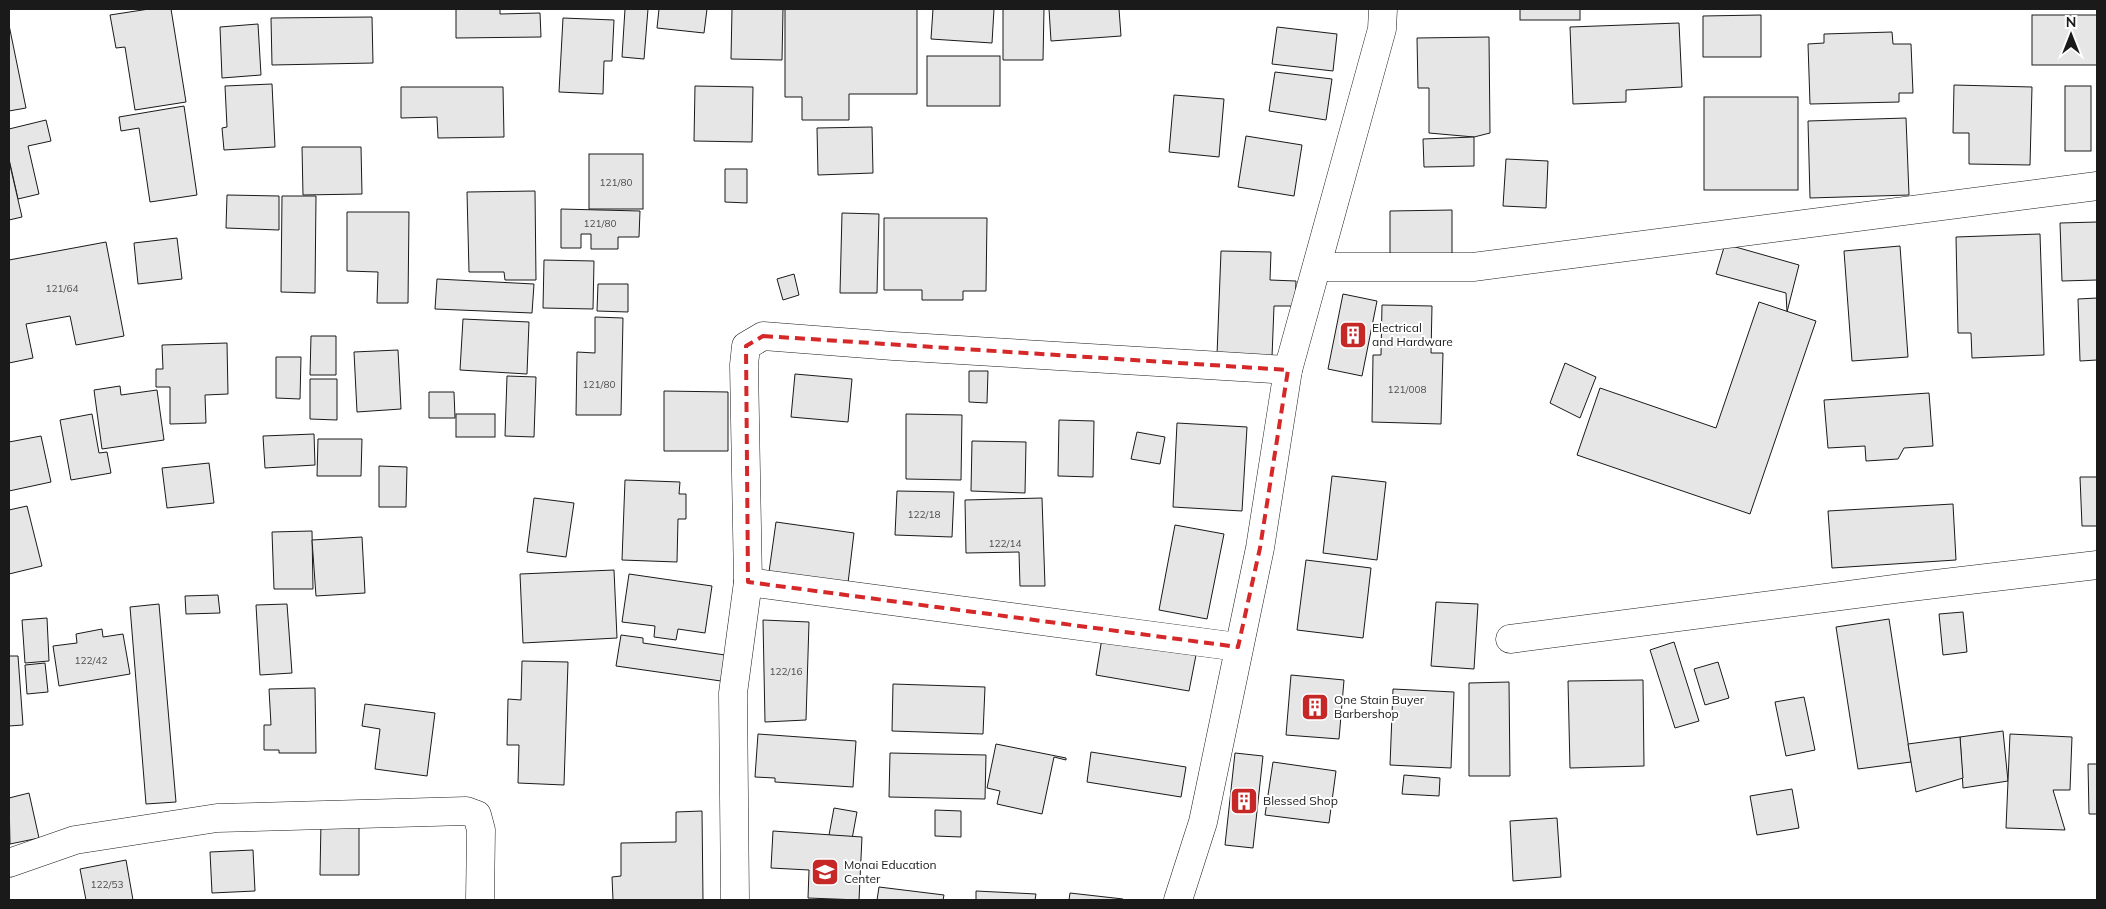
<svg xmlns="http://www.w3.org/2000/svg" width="2106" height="909" font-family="Mulish,sans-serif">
<rect width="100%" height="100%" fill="#fff"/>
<!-- building -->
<g fill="#e6e6e6" stroke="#1a1a1a">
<polygon points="149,9 171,9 186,102 135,110 125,47 116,48 110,15"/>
<polygon points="456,9 500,9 500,14 540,13 541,37 456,38"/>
<polygon points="625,9 648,9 644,59 622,57"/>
<polygon points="659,9 707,9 704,33 657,28"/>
<polygon points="732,9 783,9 782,60 731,59"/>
<polygon points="785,9 917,9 917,94 849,94 849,120 802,120 802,97 785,97"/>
<polygon points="933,9 994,9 992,43 931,39"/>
<polygon points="1003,9 1044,9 1043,60 1003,60"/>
<polygon points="1049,9 1119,9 1121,36 1051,41"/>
<rect x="1520" y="9" width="60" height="11"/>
<polygon points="1761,15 1761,57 1703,57 1703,16"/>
<rect x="2032" y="15" width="65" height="50"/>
<polygon points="372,17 373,63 272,65 271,18"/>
<polygon points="563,18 614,20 612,61 604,61 603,94 559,92"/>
<polygon points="1679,23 1682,87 1626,90 1626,102 1573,104 1570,27"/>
<polygon points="258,24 261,75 222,78 220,27"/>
<polygon points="9,25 26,108 9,111"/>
<polygon points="1277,27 1337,34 1333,71 1272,64"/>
<polygon points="1892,32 1893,44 1911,44 1913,93 1899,93 1899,102 1810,104 1808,44 1824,43 1824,34"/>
<polygon points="1489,37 1490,133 1474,137 1429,133 1429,88 1418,88 1417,38"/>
<rect x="927" y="56" width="73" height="50"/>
<polygon points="1275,72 1332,79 1326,120 1269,111"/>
<polygon points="272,84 275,147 224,150 222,128 227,127 225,86"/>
<polygon points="1954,85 2032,87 2030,165 1969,164 1969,133 1953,133"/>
<polygon points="695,86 753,87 752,142 694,141"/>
<rect x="2065" y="86" width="26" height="65"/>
<polygon points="401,87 503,87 504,137 438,138 437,117 401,118"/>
<polygon points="1174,95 1224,99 1219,157 1169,152"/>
<rect x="1704" y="97" width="94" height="93"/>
<polygon points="184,106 197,195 150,202 139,128 121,131 119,117"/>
<polygon points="1906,118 1909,195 1810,198 1808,121"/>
<polygon points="46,120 51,141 28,146 39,194 18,199 9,159 9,129"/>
<polygon points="872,127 873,173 818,175 817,128"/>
<polygon points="1246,136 1302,145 1294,196 1238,187"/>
<polygon points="1474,137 1474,166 1424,167 1423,139"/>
<polygon points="302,147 361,147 362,194 303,195"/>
<rect x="589" y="154" width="54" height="55"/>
<polygon points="1506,159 1548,161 1546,208 1503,206"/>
<polygon points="9,161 22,217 9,220"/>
<polygon points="725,169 747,169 747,203 725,202"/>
<polygon points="535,191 536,280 505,280 504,272 469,272 467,192"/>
<polygon points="227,195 279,196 279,230 226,228"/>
<polygon points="282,196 316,196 315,293 281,292"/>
<polygon points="561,209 640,211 639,237 618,237 618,249 591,249 591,234 581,234 581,248 561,248"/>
<polygon points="1452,210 1452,260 1390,261 1390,211"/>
<polygon points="347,212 409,212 408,303 377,303 378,272 347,271"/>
<polygon points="842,213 879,214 877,293 840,293"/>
<polygon points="884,218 987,218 986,291 963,291 963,300 922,300 922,290 884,290"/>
<polygon points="2097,222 2097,280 2062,281 2060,223"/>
<polygon points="2040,234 2044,355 1972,358 1971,333 1958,333 1956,237"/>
<polygon points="177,238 182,279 138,284 134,243"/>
<polygon points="106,242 124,336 76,345 70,316 26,324 33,358 9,363 9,260"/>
<polygon points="1725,244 1799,265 1787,312 1786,293 1716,274"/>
<polygon points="1900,246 1908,357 1852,361 1844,251"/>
<polygon points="1221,251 1271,252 1270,280 1296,281 1295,306 1274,306 1272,357 1217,355"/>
<polygon points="544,260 594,261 593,309 543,308"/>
<polygon points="794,274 799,295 783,300 777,279"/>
<polygon points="437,279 534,284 532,313 435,309"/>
<polygon points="598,284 628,284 628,312 597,311"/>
<polygon points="1343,294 1377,301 1362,376 1328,369"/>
<polygon points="2097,298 2097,360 2080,361 2078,299"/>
<polygon points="1759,302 1816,321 1750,514 1577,455 1600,388 1716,428"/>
<polygon points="1382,305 1432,306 1431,353 1443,353 1441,424 1372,422 1373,355 1381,355"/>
<polygon points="595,317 623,318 621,415 576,415 577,352 595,353"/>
<polygon points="463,319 529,322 527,374 460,370"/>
<polygon points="311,336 336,336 336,375 310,375"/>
<polygon points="227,343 228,394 205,395 206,423 170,424 170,387 156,387 156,369 163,369 162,345"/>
<polygon points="398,350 401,409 357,412 354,352"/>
<polygon points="276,357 301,357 300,399 276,398"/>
<polygon points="1565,363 1596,377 1580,418 1550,403"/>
<polygon points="969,371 988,371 987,403 969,402"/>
<polygon points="795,374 852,379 848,422 791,417"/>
<polygon points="507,376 536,377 534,437 505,436"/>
<polygon points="310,379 337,379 337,420 310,419"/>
<polygon points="120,386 121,395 157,390 164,440 102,449 94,390"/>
<polygon points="664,391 728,392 728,451 664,451"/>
<polygon points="429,392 454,392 455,418 429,418"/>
<polygon points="1929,393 1933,446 1904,448 1898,459 1866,461 1865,446 1828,448 1824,400"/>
<polygon points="92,414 99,453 107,452 111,473 71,480 60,420"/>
<rect x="456" y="414" width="39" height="23"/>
<polygon points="906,414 962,415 961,480 906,479"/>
<polygon points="1059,420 1094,421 1093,477 1058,476"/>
<polygon points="1177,423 1247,427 1242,511 1173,507"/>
<polygon points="1137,432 1165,437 1160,464 1131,459"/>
<polygon points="314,434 315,465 265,468 263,436"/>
<polygon points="41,436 51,482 9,491 9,442"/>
<polygon points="318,439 362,439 361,476 317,476"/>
<polygon points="972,441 1026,442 1025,493 971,491"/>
<polygon points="209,463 214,503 167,508 162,468"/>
<polygon points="379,466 407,467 406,507 379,507"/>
<polygon points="1332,476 1386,482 1377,560 1323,553"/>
<polygon points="2080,477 2097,477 2097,526 2082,526"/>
<polygon points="625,480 680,482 679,494 686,494 686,519 678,519 677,562 622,560"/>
<polygon points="897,491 954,492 952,537 895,535"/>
<polygon points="534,498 574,503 566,557 527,552"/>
<polygon points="1042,498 1045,586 1020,586 1019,552 966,553 965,500"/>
<polygon points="1953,504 1956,560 1832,568 1828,511"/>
<polygon points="27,506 42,566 9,574 9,510"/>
<polygon points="776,522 854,533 848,583 769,572"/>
<polygon points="1175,525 1224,534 1207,619 1159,610"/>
<polygon points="312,531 313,589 274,589 272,532"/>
<polygon points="362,537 365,593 316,596 312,540"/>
<polygon points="1306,560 1371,568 1363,638 1297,630"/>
<polygon points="614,570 617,638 523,643 520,574"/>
<polygon points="629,574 712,586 705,633 678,629 676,640 654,637 655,626 622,622"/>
<polygon points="218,595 220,613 186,614 185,596"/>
<polygon points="1436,602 1478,604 1474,669 1431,666"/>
<polygon points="159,604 176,802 146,804 130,607"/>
<polygon points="287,604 292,673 260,675 256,605"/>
<polygon points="1963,612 1967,652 1943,655 1939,614"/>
<polygon points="47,618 49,661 25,663 22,620"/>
<polygon points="1889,619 1911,762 1858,769 1836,627"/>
<polygon points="763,620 809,622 806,720 765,722"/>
<polygon points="102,629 103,637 123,634 130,674 59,686 53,646 77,643 76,634"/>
<polygon points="621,635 643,638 643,643 725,655 721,681 616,666"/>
<polygon points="1102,638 1196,655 1189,691 1096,675"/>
<polygon points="1674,642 1699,721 1675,728 1650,650"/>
<polygon points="9,656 18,656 23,725 9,726"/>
<polygon points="522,661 568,662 564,785 518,783 519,745 507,745 508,699 521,700"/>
<polygon points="1718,662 1729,698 1705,705 1694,669"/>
<polygon points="45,663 48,692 27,694 25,665"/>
<polygon points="1291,675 1344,680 1339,739 1286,735"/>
<polygon points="1643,680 1644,766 1570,768 1568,681"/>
<polygon points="1509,682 1510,776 1469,776 1469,683"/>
<polygon points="893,684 985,687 983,734 892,731"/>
<polygon points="315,688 316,753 279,753 279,750 264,750 264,725 271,725 269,689"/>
<polygon points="1393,689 1454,692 1451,768 1390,765"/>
<polygon points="1804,697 1815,750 1786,756 1775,702"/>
<polygon points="365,704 435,713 427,776 375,769 380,729 362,726"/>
<polygon points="2003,731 2008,781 1963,788 1960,737"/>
<polygon points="758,734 856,741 853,787 775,782 775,778 755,777"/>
<polygon points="2010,734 2072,737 2070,790 2053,790 2065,830 2006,828"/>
<polygon points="1960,737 1963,778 1916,792 1908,744"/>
<polygon points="996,744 1066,758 1066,760 1054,757 1042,814 997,804 1000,791 987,788"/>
<polygon points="1091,752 1186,767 1181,797 1087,782"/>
<polygon points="890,753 986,755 985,799 889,797"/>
<polygon points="1235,753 1263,756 1253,848 1225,845"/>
<polygon points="1273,762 1336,771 1329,823 1265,815"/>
<polygon points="2088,764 2097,764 2097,814 2089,814"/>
<polygon points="1404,775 1440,778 1439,796 1402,794"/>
<polygon points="1792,789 1799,828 1757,835 1750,796"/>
<polygon points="29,793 39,838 10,844 9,798"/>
<polygon points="834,808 857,812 852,839 829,835"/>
<polygon points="935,810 961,811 961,837 935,836"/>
<polygon points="702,811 703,900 613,900 612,877 621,876 621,843 676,842 676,812"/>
<polygon points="1557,818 1561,877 1513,881 1510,821"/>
<polygon points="321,821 359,821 359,875 320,875"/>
<polygon points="773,831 862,837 859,900 808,898 809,870 771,868"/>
<polygon points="253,850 255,891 212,893 210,852"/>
<polygon points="126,860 133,900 86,900 80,869"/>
<polygon points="879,887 944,895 943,900 877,900"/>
<polygon points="976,891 1036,894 1035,900 976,900"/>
<polygon points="1070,893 1123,899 1123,900 1069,900"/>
</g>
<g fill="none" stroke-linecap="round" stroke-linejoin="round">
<!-- street casing -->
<g stroke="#1a1a1a" stroke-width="29">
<g id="street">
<polyline points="1317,267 1473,267 2097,186"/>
<polyline points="748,582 1238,647"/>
<polyline points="1510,639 1902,588 2097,565"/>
<polyline points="9,863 75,840 217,818 466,811 477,815 481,830 480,900"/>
<polyline points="735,900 733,693 748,582 744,365 746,346 763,336 893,346 1288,370"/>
<polyline points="1178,900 1203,822 1260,548 1288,370 1382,29 1383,9"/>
</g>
</g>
<!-- street -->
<use href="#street" stroke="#fff" stroke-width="28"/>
</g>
<!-- marked area -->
<path fill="none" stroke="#d62828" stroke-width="4" stroke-dasharray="10 6" stroke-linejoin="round" d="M763,336l525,34 -28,178 -22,99 -490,-65 -2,-236z"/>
<!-- icons -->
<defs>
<g id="building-square" transform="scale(1.4375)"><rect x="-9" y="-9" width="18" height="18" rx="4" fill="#c62828" stroke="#fff"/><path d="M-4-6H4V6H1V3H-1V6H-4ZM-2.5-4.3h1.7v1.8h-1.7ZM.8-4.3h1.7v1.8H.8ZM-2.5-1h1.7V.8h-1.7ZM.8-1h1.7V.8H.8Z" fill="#fff"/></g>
<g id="school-square" transform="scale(1.4375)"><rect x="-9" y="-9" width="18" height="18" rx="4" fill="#c62828" stroke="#fff"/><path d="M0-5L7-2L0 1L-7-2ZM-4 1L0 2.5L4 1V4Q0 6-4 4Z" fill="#fff"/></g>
</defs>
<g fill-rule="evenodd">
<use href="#building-square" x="1353" y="335"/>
<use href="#building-square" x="1315" y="707"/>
<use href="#building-square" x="1244" y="801"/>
<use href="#school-square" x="825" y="872"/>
</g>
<g text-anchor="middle" stroke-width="4" stroke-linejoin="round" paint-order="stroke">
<!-- number labels -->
<g font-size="10" fill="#4d4d4d">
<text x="616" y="186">121/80</text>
<text x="600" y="227">121/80</text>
<text x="62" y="292">121/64</text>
<text x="599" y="388">121/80</text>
<text x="1407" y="393">121/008</text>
<text x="924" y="518">122/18</text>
<text x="1005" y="547">122/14</text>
<text x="91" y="664">122/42</text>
<text x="786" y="675">122/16</text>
<text x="107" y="888">122/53</text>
</g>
<!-- poi labels -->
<g font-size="12" fill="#1a1a1a" stroke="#fff" text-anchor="start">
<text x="1372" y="332">Electrical<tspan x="1372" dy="14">and Hardware</tspan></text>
<text x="1334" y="704">One Stain Buyer<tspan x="1334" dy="14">Barbershop</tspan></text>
<text x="1263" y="805">Blessed Shop</text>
<text x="844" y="869">Monai Education<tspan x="844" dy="14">Center</tspan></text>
</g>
</g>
<!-- border -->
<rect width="2106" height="909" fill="none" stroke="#1a1a1a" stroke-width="20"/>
<!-- north arrow -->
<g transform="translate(2071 35)" stroke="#ffffff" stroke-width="4" paint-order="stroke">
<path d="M0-4L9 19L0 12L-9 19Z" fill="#1a1a1a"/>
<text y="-8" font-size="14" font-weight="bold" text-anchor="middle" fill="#1a1a1a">N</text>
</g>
</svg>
